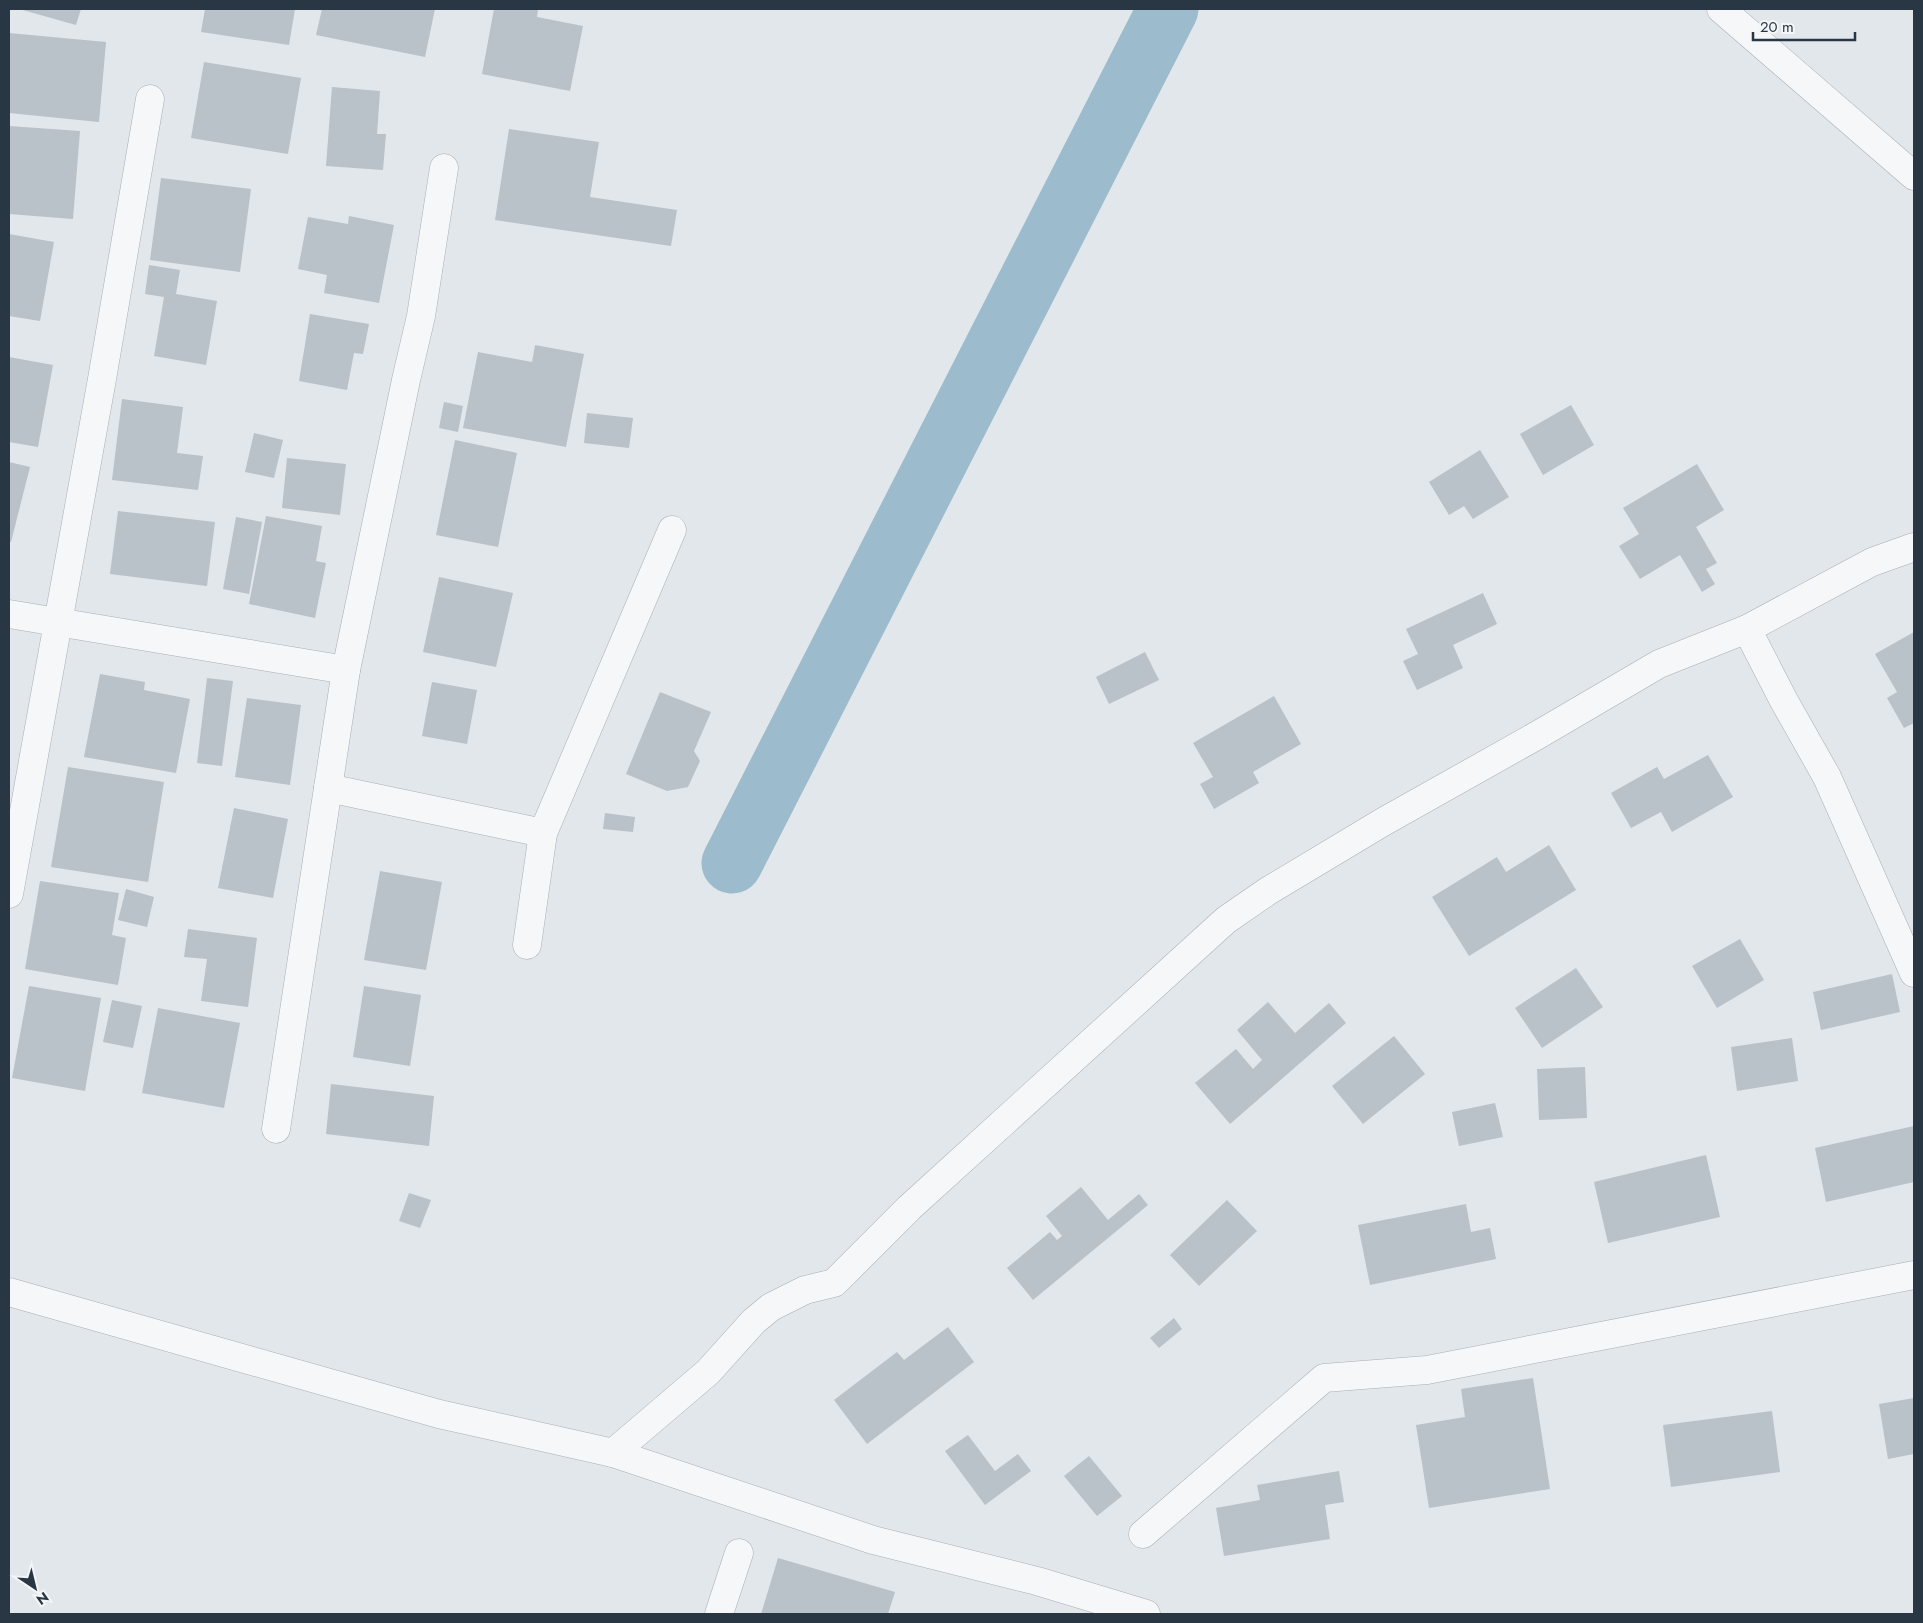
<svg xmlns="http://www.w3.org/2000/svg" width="1923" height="1623" font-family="Jost,sans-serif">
<rect width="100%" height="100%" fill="#e2e7eb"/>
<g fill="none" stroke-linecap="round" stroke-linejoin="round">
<!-- river -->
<polyline stroke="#9cbbcd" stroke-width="61" points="732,863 1168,9"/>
</g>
<!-- building -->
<g fill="#b9c1c9">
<polygon points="19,9 81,9 76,25"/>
<polygon points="205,9 295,9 289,45 201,32"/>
<polygon points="322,9 435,9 425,57 316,35"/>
<polygon points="494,9 531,9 538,10 537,17 583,26 570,91 482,74"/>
<polygon points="9,33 106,42 99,122 9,113"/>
<polygon points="204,62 301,78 288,154 191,138"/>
<polygon points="332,87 380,91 377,134 386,134 383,170 326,166"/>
<polygon points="9,126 80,131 73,219 9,214"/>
<polygon points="509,129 599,142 590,197 677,210 671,246 495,220"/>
<polygon points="161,178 251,189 240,272 150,260"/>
<polygon points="349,216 394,225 379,303 324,293 327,275 298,269 308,217 348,224"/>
<polygon points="9,234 54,242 40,321 9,316"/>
<polygon points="149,265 180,270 176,294 217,301 206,365 154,356 164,297 145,294"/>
<polygon points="310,314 369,324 363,354 354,353 347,390 299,381"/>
<polygon points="535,345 584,354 566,447 463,428 478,352 532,362"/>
<polygon points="9,357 53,365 38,447 9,442"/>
<polygon points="122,399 183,407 177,453 203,456 198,490 112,480"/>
<polygon points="444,402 463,406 458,432 439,428"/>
<polygon points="1571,405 1594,445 1543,475 1520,434"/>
<polygon points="587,413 633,418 629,448 584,443"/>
<polygon points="254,433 283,440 274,478 245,472"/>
<polygon points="455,440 517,453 498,547 436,535"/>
<polygon points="1480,450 1509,497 1473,519 1464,506 1449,515 1429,482"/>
<polygon points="287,458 346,464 340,515 282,508"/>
<polygon points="9,462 30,467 11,542 9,542"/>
<polygon points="1697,464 1724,510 1696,527 1717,563 1706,569 1715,584 1702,592 1680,555 1640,579 1619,546 1639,534 1623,508"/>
<polygon points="118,511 215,522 207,586 110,574"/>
<polygon points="266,516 322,526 316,561 326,563 315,618 249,604"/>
<polygon points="236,517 262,522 249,594 223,589"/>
<polygon points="439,577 513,593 496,667 423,652"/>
<polygon points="1483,593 1497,624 1453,645 1463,668 1417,690 1403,661 1418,654 1406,629"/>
<polygon points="1914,632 1914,723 1904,728 1887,698 1897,692 1875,654"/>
<polygon points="1145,652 1159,680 1109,704 1096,677"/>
<polygon points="100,674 145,682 144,690 190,699 176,773 84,757"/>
<polygon points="207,678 233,681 222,766 197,763"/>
<polygon points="432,682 477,690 467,744 422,736"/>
<polygon points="660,692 711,712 694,751 700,761 688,787 667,791 626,774"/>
<polygon points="1274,696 1301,744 1253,772 1259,783 1214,809 1200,784 1213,777 1193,743"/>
<polygon points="247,698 301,705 290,785 235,777"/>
<polygon points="1708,755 1733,797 1672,832 1661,812 1631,828 1611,793 1657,767 1664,779"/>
<polygon points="68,767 164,782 148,882 51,867"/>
<polygon points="234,808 288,819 273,898 218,888"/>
<polygon points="605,813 635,817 633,832 603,829"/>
<polygon points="1549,845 1576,890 1469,956 1432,897 1497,857 1506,872"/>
<polygon points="380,871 442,882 426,970 364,960"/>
<polygon points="40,881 119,893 112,935 126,938 118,985 25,969"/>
<polygon points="126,889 154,897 147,927 118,920"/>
<polygon points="188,929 257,938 248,1007 201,1001 207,959 184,957"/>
<polygon points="1740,939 1764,980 1717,1008 1692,966"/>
<polygon points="1576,968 1603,1007 1542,1048 1515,1008"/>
<polygon points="1892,974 1900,1012 1821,1030 1813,992"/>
<polygon points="29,986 101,998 85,1091 12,1078"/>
<polygon points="364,986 421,995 410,1066 353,1057"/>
<polygon points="112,1000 142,1006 133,1048 103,1042"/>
<polygon points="1268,1002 1295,1033 1329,1003 1346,1023 1230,1124 1195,1083 1236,1049 1253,1069 1262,1060 1237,1030"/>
<polygon points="158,1008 240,1023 224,1108 142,1093"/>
<polygon points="1394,1036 1425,1074 1363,1124 1332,1086"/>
<polygon points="1792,1038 1798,1081 1737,1091 1731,1047"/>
<polygon points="1585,1067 1587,1118 1539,1120 1537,1069"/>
<polygon points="331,1084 434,1096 429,1146 326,1134"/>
<polygon points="1495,1103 1503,1137 1459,1146 1452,1112"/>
<polygon points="1914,1126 1914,1182 1826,1202 1815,1148"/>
<polygon points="1706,1155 1720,1217 1608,1243 1594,1182"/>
<polygon points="1081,1187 1108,1220 1139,1194 1148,1205 1033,1300 1007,1268 1050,1232 1057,1240 1062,1236 1046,1216"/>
<polygon points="409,1193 431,1200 420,1228 399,1221"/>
<polygon points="1227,1200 1257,1231 1199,1286 1170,1255"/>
<polygon points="1466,1204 1471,1232 1490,1228 1496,1259 1370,1285 1358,1225"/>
<polygon points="1174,1318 1182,1329 1159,1348 1150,1338"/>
<polygon points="948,1327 974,1362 867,1444 834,1400 897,1352 904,1360"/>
<polygon points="1533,1378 1550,1489 1429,1508 1416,1425 1465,1417 1461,1389"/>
<polygon points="1914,1398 1914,1454 1888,1459 1879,1404"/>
<polygon points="1772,1411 1780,1472 1671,1487 1663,1425"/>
<polygon points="968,1435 995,1471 1018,1454 1031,1471 985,1505 945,1451"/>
<polygon points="1089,1456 1122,1496 1097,1516 1064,1476"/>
<polygon points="1339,1471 1344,1502 1325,1505 1330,1539 1224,1556 1216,1508 1260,1500 1257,1485"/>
<polygon points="778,1558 895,1592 888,1614 761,1614"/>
</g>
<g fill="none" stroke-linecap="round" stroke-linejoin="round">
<!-- minor casing -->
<g stroke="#a7afb6" stroke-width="29">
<g id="minor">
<polyline points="1721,9 1914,176"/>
<polyline points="9,614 346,670"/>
<polyline points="1747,629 1872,562 1914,547"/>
<polyline points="328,788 543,833"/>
<polyline points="9,894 102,379 150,99"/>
<polyline points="527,945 543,833 672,530"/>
<polyline points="276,1129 346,670 406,380 421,316 444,168"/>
<polyline points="9,1292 439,1414 613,1453 873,1540 1037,1581 1146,1614"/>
<polyline points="613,1453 708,1372 754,1321 771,1307 805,1290 834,1283 909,1208 1226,920 1268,891 1383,822 1536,736 1659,664 1747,629 1784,701 1827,777 1914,973"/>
<polyline points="1143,1534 1324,1378 1427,1370 1914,1275"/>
<polyline points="719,1614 739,1553"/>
</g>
</g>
<!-- minor -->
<use href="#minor" stroke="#f5f7f9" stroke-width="28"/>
</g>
<!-- border -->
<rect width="1923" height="1623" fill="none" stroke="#293744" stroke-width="20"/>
<!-- north arrow -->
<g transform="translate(35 1588) rotate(145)" stroke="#f2f6f8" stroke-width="4" paint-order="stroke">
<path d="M0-4L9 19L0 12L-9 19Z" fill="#293744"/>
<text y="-8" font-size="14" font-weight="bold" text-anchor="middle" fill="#293744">N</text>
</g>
<!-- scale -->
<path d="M1753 32v8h102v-8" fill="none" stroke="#293744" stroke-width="2.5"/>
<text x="1760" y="32" font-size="15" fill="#293744" stroke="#f2f6f8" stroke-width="4" paint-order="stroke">20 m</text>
</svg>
